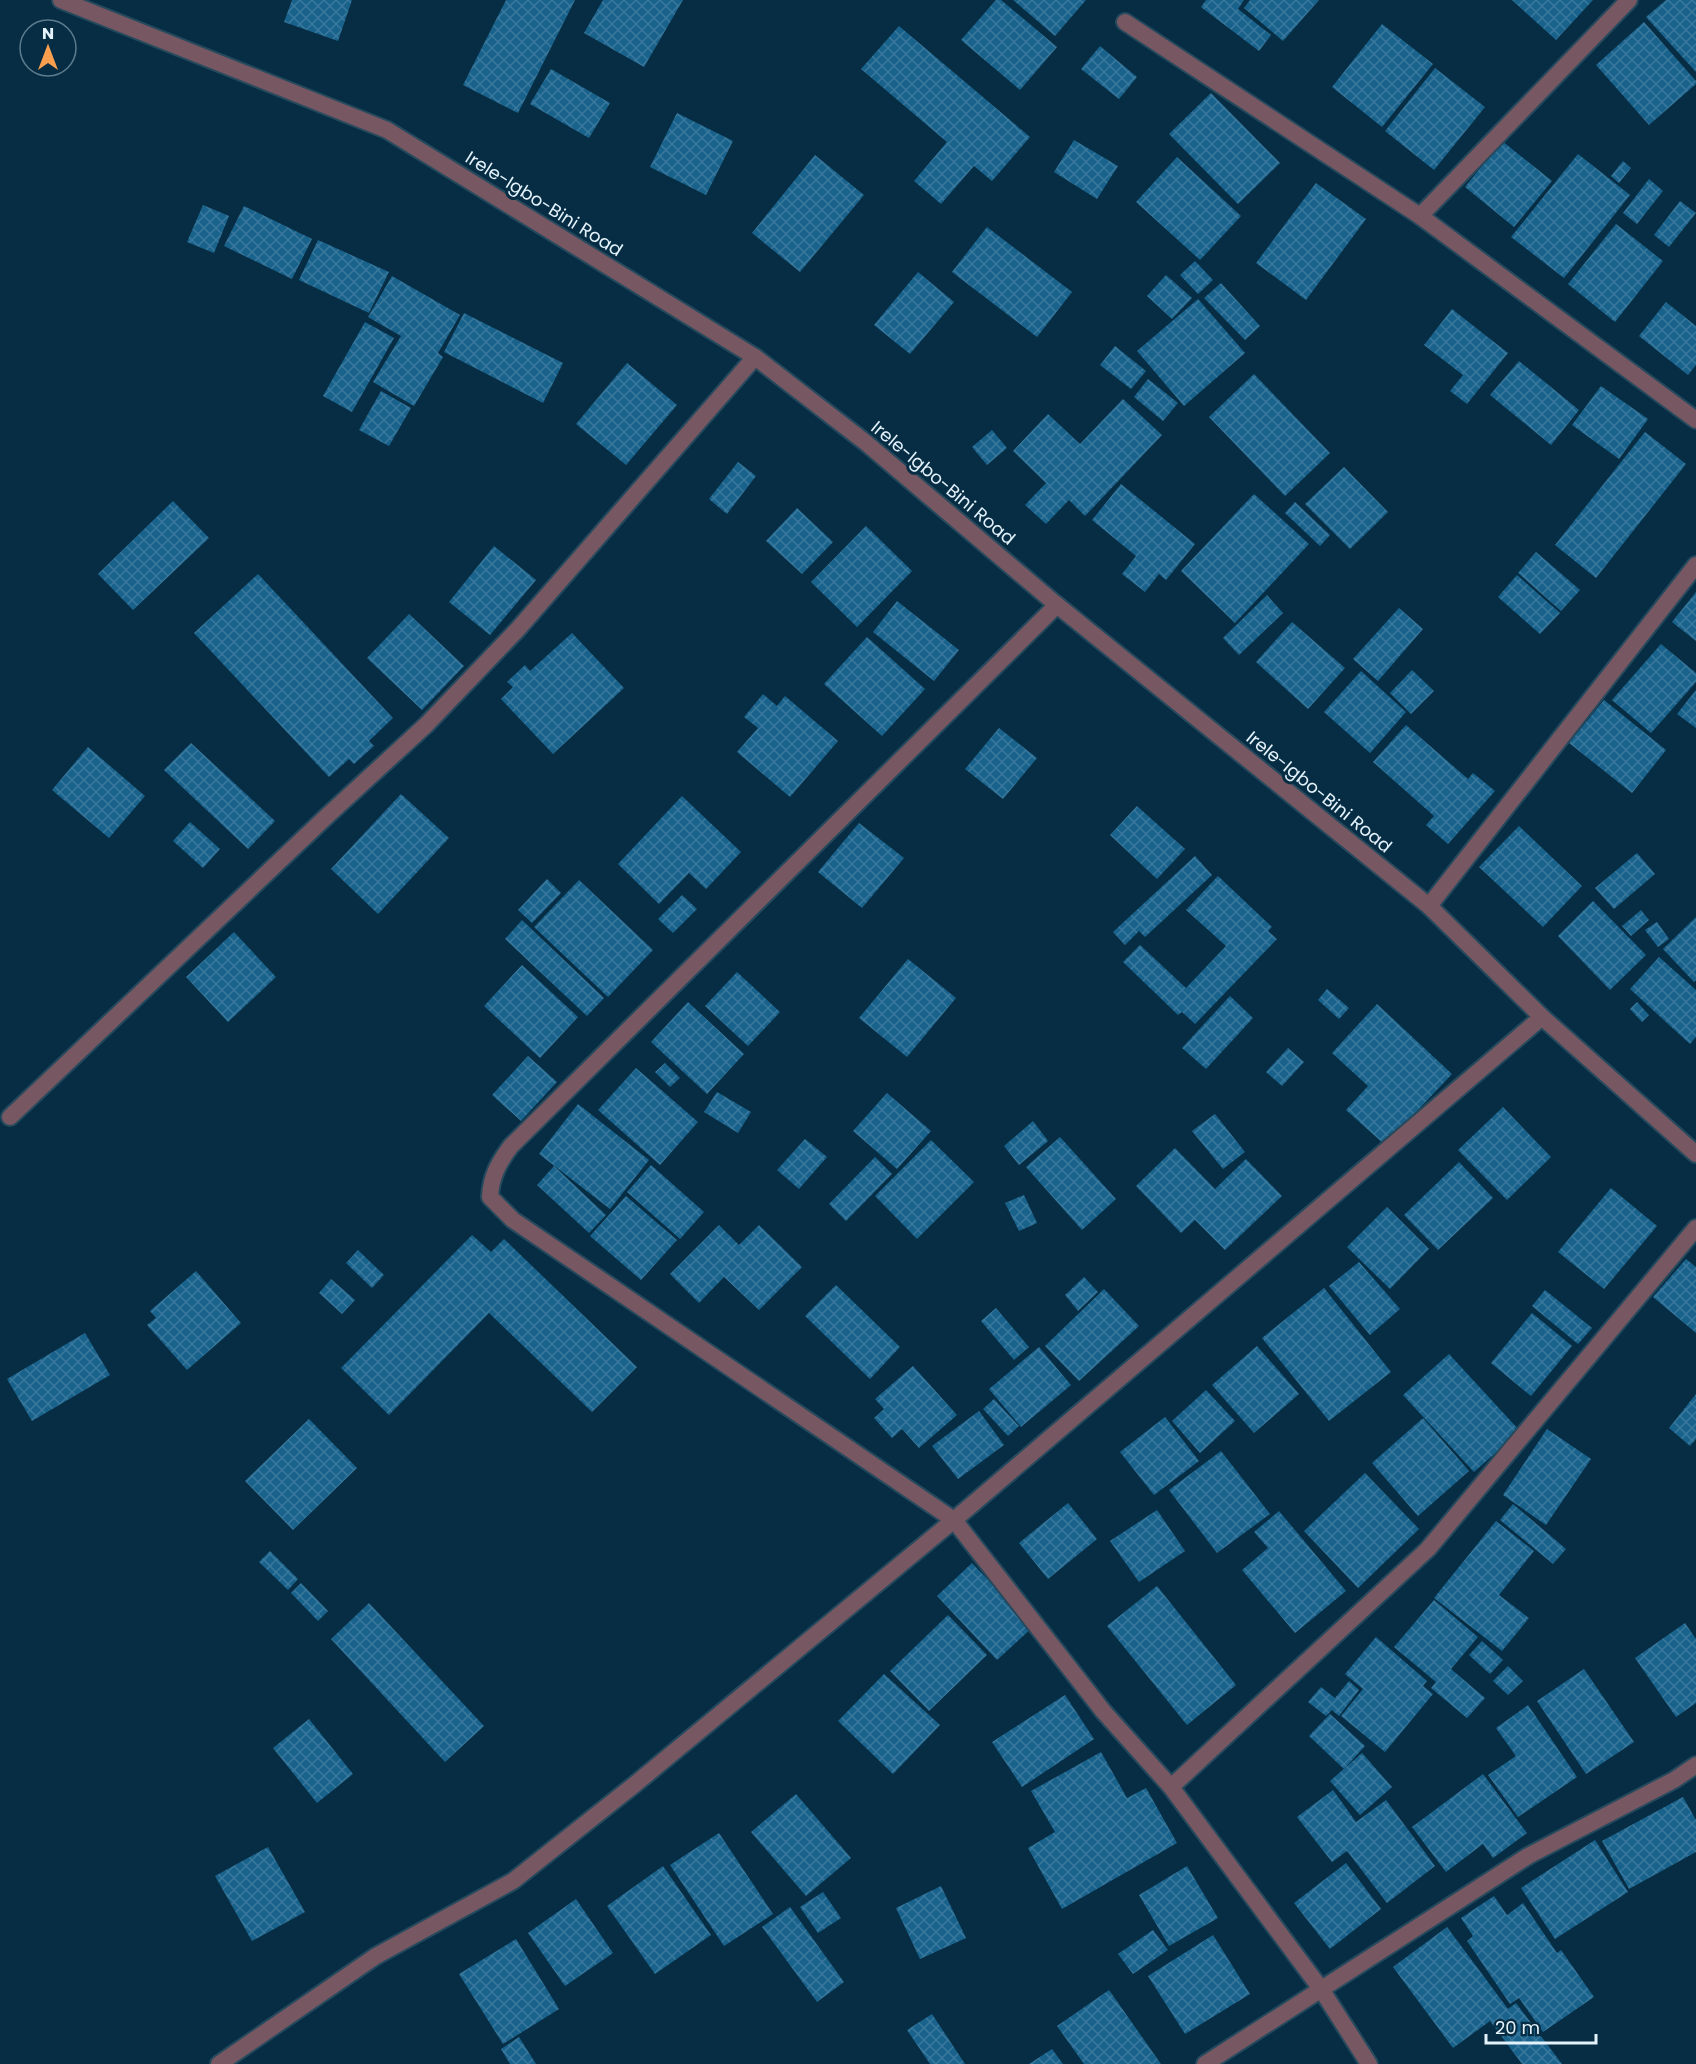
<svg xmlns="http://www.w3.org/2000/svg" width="1696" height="2064" font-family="Poppins,sans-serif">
<defs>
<pattern id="building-cross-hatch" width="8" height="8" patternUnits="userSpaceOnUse" patternTransform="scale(1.5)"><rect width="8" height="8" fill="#19628c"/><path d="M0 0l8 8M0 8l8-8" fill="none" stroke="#3a799d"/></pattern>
</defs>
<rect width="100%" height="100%" fill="#062d43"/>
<!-- building -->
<g fill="url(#building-cross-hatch)">
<polygon points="292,0 352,0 338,41 284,22"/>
<polygon points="506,0 575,0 518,113 463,85"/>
<polygon points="603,0 683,0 644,67 584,33"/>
<polygon points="996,0 1001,0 1057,47 1020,90 961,40"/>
<polygon points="1013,0 1086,0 1055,36"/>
<polygon points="1206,0 1244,0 1238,9 1271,35 1259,51 1201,7"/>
<polygon points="1250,0 1319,0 1283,41 1244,8"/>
<polygon points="1512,0 1593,0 1556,40"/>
<polygon points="1666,0 1696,0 1696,72 1646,17"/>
<polygon points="1644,22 1696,81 1696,84 1649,125 1596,65"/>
<polygon points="1382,24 1433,64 1382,127 1332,87"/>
<polygon points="899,26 1030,137 992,181 974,166 941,204 914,181 947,142 861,69"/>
<polygon points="1100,46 1137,77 1119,99 1081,69"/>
<polygon points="1435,68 1485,107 1434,170 1385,131"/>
<polygon points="551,69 610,103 589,138 530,104"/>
<polygon points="1211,93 1280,163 1238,204 1169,134"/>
<polygon points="677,113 733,141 706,195 650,167"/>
<polygon points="1074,140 1118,166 1097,199 1054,172"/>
<polygon points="1502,141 1552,181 1514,227 1465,187"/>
<polygon points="1578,154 1630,195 1564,278 1511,237"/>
<polygon points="815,155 864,195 800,272 752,233"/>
<polygon points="1177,157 1241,216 1200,260 1136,202"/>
<polygon points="1623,161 1631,168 1619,183 1611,176"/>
<polygon points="1649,179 1663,191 1637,224 1623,213"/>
<polygon points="1316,183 1366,219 1306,300 1256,263"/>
<polygon points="1680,201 1696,213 1669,247 1654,235"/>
<polygon points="203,205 229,216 214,253 187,242"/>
<polygon points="244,206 312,239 292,279 224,246"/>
<polygon points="1616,224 1663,261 1615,322 1568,284"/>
<polygon points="987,227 1072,292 1037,337 952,272"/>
<polygon points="318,240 389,272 369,313 299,280"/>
<polygon points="1195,261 1213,280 1198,294 1180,275"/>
<polygon points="918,272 954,302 910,354 874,325"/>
<polygon points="1166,275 1192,298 1172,319 1147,296"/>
<polygon points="392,276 460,315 438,353 443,357 414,406 373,382 401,336 368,317"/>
<polygon points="1221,283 1260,326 1245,340 1204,298"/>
<polygon points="1198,299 1245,353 1184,406 1137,351"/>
<polygon points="1666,302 1696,326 1696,365 1688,375 1639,336"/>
<polygon points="1452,309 1508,353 1467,404 1450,391 1463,375 1424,345"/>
<polygon points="464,313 563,363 543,403 444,352"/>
<polygon points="365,322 394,338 352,412 323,396"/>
<polygon points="1115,346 1146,371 1131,389 1100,365"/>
<polygon points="1519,361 1579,410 1551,445 1490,395"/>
<polygon points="627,363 677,405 626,465 576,424"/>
<polygon points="1254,374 1330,453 1285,496 1209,417"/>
<polygon points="1148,379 1178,403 1163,421 1134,397"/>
<polygon points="1601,386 1648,419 1619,459 1572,425"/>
<polygon points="381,391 411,408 389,446 359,430"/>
<polygon points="1123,399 1162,435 1085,516 1069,500 1046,524 1025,505 1046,483 1013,451 1048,414 1080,444"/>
<polygon points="992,430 1007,448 987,465 972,447"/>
<polygon points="1645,432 1686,464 1596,578 1555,545"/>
<polygon points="738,462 756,476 727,514 709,499"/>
<polygon points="1344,467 1388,512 1350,549 1305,504"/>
<polygon points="1121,484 1195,544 1166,580 1159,574 1145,592 1122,574 1136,556 1092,520"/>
<polygon points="1254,494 1309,544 1235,623 1181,571"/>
<polygon points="173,501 209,538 133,610 98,574"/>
<polygon points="1295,502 1330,535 1320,546 1285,513"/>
<polygon points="797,508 833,542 802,574 766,541"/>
<polygon points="866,526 912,571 857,627 811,582"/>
<polygon points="494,546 536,580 490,635 449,602"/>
<polygon points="1536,552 1580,590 1561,611 1518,573"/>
<polygon points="258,574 393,718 369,741 374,746 354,764 349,759 329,777 194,633"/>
<polygon points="1517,575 1560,613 1540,634 1498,597"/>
<polygon points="1696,592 1696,641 1672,622"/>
<polygon points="1267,595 1283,613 1239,655 1223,638"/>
<polygon points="897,601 959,650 934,681 873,632"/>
<polygon points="1399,608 1423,629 1378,681 1353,659"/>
<polygon points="409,614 464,666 422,710 367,658"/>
<polygon points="1292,622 1345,668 1308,709 1256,662"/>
<polygon points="572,633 624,688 553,754 501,699 513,687 507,682 525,665 530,671"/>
<polygon points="867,637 925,689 882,736 824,684"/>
<polygon points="1661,644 1696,673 1696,682 1651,733 1612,700"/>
<polygon points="1412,670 1434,691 1411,714 1390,693"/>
<polygon points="1361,671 1406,712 1370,753 1324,712"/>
<polygon points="1696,690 1696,728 1677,714"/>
<polygon points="763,694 777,706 785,696 838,741 790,797 737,752 758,728 744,717"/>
<polygon points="1604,700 1666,750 1632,793 1569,743"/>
<polygon points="1406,725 1468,779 1473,773 1495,791 1448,844 1426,825 1434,816 1373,762"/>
<polygon points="999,728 1037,758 1003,799 965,769"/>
<polygon points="191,743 275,821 248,849 164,770"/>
<polygon points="88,747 145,796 109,838 52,790"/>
<polygon points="401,794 449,838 378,914 331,869"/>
<polygon points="682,796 741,852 706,889 689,873 659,904 618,864"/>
<polygon points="1137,806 1185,849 1157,879 1110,835"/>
<polygon points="190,822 220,849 203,868 173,841"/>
<polygon points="859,823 904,858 862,908 818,872"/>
<polygon points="1519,826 1582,886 1543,927 1479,867"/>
<polygon points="1637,853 1655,874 1614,909 1595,888"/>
<polygon points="1195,856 1212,875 1145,937 1139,931 1125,945 1113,932"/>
<polygon points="1218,876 1272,927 1268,931 1277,939 1195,1024 1182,1012 1178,1015 1123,962 1140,945 1186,988 1226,946 1186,910"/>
<polygon points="547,879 561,893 532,923 518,910"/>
<polygon points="579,880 653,950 608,997 534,927"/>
<polygon points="682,895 697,909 673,933 658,919"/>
<polygon points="1593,901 1646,955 1610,990 1558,936"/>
<polygon points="1641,910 1649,920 1631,936 1622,926"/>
<polygon points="1696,917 1696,980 1694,982 1663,949"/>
<polygon points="522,920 604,998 587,1016 505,939"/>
<polygon points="1657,922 1669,939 1658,947 1645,930"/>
<polygon points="234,932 276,977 228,1022 186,977"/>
<polygon points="1659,957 1696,990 1696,1037 1690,1044 1630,989"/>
<polygon points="908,959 956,998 907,1057 859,1018"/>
<polygon points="522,965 578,1017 540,1058 484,1006"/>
<polygon points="737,972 780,1012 748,1046 705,1006"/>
<polygon points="1327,989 1349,1008 1339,1019 1318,1000"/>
<polygon points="1230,996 1253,1018 1206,1069 1182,1048"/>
<polygon points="688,1002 744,1054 707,1094 651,1042"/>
<polygon points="1637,1002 1649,1015 1642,1022 1630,1009"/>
<polygon points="1377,1004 1452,1074 1385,1145 1346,1110 1368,1086 1332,1053"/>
<polygon points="1288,1048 1304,1062 1282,1086 1266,1072"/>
<polygon points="528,1056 557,1082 521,1121 492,1095"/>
<polygon points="665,1063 680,1078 670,1087 655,1072"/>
<polygon points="636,1068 698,1122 660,1165 598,1110"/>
<polygon points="717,1092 751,1112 738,1133 704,1112"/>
<polygon points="887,1093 931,1131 897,1169 853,1131"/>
<polygon points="578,1104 649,1160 610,1209 539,1154"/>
<polygon points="1503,1107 1551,1157 1507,1200 1458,1150"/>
<polygon points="1215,1114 1245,1152 1223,1169 1192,1131"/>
<polygon points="1033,1121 1048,1141 1019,1165 1004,1146"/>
<polygon points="1060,1137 1116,1199 1082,1230 1026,1167"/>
<polygon points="805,1139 827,1157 799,1189 777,1170"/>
<polygon points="931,1140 974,1182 917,1239 875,1196"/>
<polygon points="1175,1148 1215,1189 1246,1159 1282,1196 1225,1250 1195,1220 1181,1233 1136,1186"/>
<polygon points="875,1157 892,1174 846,1221 829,1204"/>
<polygon points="1459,1162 1493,1198 1438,1250 1404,1215"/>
<polygon points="651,1165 704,1212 680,1239 627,1192"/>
<polygon points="554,1166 606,1215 589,1233 537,1185"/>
<polygon points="1611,1188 1657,1226 1604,1289 1558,1252"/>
<polygon points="1024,1195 1037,1223 1019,1231 1005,1203"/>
<polygon points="626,1196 677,1240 641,1280 590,1236"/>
<polygon points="1387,1207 1429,1249 1390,1289 1347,1247"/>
<polygon points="719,1225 739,1245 759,1225 802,1267 759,1310 724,1277 699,1303 670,1274"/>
<polygon points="472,1235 491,1252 504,1239 637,1367 592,1412 489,1313 389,1415 341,1368"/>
<polygon points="358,1250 384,1275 372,1288 346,1263"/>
<polygon points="1686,1259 1696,1267 1696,1333 1653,1297"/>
<polygon points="1359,1262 1400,1309 1370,1335 1329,1286"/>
<polygon points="196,1271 241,1323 187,1370 147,1325 156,1318 150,1311"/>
<polygon points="1084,1277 1098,1292 1078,1311 1065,1295"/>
<polygon points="331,1279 355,1300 342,1314 319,1293"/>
<polygon points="836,1285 900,1347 870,1379 805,1316"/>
<polygon points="1324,1288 1391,1372 1329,1421 1262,1338"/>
<polygon points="1104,1289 1139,1326 1079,1381 1045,1346"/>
<polygon points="1545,1290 1592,1328 1578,1344 1532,1306"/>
<polygon points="996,1308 1029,1347 1014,1360 981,1321"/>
<polygon points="1532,1313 1572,1346 1531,1396 1491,1363"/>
<polygon points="85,1333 110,1375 32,1421 7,1379"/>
<polygon points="1257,1346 1299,1394 1254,1433 1212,1385"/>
<polygon points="1039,1347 1071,1385 1021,1427 989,1389"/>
<polygon points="1449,1354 1520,1431 1474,1472 1403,1395"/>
<polygon points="913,1366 957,1415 919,1448 902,1429 892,1438 874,1418 884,1409 875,1399"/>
<polygon points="1206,1390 1235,1421 1200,1453 1172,1421"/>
<polygon points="1696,1394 1696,1439 1690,1446 1669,1428"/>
<polygon points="994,1399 1019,1426 1008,1436 983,1409"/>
<polygon points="979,1411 1004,1445 958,1479 932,1446"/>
<polygon points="1165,1417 1199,1461 1154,1495 1120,1452"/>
<polygon points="1423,1418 1469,1471 1418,1516 1372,1463"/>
<polygon points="309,1419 357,1468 293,1530 245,1481"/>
<polygon points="1547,1429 1591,1459 1546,1525 1503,1495"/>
<polygon points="1221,1451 1270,1514 1217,1553 1169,1490"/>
<polygon points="1365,1473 1419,1529 1358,1588 1304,1531"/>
<polygon points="1068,1503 1097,1539 1048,1579 1019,1543"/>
<polygon points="1513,1504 1566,1549 1553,1564 1500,1520"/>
<polygon points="1157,1510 1185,1551 1139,1582 1110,1541"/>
<polygon points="1279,1511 1346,1591 1295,1633 1242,1570 1268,1548 1254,1532"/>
<polygon points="1496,1521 1534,1551 1499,1595 1529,1618 1502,1651 1434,1598"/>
<polygon points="270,1551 298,1579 288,1590 259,1562"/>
<polygon points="972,1563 1033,1627 997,1660 937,1596"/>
<polygon points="301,1583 328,1611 318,1621 291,1593"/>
<polygon points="1157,1586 1236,1685 1187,1725 1107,1626"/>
<polygon points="1434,1600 1478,1637 1451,1669 1485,1698 1467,1718 1431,1688 1436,1682 1394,1647"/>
<polygon points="369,1603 484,1726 445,1762 331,1639"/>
<polygon points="948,1615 987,1655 929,1711 890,1671"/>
<polygon points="1685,1623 1696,1639 1696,1703 1676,1717 1635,1658"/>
<polygon points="1376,1637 1427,1681 1423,1686 1433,1694 1385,1752 1341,1716 1363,1689 1345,1674"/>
<polygon points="1482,1641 1503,1660 1490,1674 1469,1655"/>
<polygon points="1508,1666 1523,1681 1508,1695 1493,1681"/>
<polygon points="1584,1669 1634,1742 1586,1774 1537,1701"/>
<polygon points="884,1674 940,1725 893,1774 838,1721"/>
<polygon points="1349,1681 1359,1690 1339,1716 1332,1710 1326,1716 1308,1702 1321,1687 1335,1698"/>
<polygon points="1065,1695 1094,1739 1022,1787 992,1742"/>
<polygon points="1528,1705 1577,1777 1518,1817 1488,1775 1516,1756 1496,1728"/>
<polygon points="1330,1714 1365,1746 1344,1769 1309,1736"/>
<polygon points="309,1719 353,1774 317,1803 273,1748"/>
<polygon points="1101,1752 1127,1798 1146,1788 1177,1843 1062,1909 1028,1848 1055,1832 1031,1791"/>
<polygon points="1362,1753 1392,1787 1360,1815 1330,1781"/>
<polygon points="1483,1774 1527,1833 1493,1858 1483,1844 1446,1872 1412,1827"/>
<polygon points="1333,1790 1356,1822 1386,1800 1435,1866 1387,1903 1347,1851 1332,1862 1297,1817"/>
<polygon points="796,1794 851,1858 806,1896 751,1832"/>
<polygon points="1683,1797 1696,1820 1696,1852 1629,1889 1602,1841"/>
<polygon points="719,1833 773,1914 724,1946 670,1865"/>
<polygon points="1595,1840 1628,1892 1555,1939 1521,1888"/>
<polygon points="268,1847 305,1912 252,1941 215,1876"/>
<polygon points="1346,1863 1381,1909 1330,1949 1294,1903"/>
<polygon points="663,1866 711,1935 655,1974 607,1906"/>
<polygon points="1187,1866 1218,1918 1169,1946 1139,1895"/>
<polygon points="941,1886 966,1938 920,1959 896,1908"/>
<polygon points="823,1892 841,1918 818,1933 800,1907"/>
<polygon points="1494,1896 1507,1915 1523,1903 1557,1953 1561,1950 1594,1997 1543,2032 1519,1998 1510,2004 1467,1941 1473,1936 1461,1918"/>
<polygon points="576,1899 613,1953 565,1986 528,1933"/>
<polygon points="790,1907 844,1982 817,2002 762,1927"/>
<polygon points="1447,1927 1508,2009 1516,2003 1562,2064 1522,2064 1490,2021 1453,2048 1393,1967"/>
<polygon points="1153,1930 1168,1950 1133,1974 1118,1954"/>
<polygon points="1213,1935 1250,1994 1185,2034 1148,1976"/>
<polygon points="516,1939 559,2009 503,2044 459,1974"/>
<polygon points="1109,1990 1161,2064 1084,2064 1057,2026"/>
<polygon points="932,2014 965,2064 930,2064 907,2030"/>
<polygon points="519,2037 536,2064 510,2064 501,2049"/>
<polygon points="1052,2049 1063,2064 1029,2064"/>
</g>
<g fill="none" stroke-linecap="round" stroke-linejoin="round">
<!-- minor casing -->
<g stroke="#25495d" stroke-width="20">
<g id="minor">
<polyline points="1125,22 1420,216 1696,420"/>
<polyline points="1420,216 1629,0"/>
<path d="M1057,605l-546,541c-12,16 -20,30 -21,51l23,23 441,300 149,191 68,76 150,202 48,75"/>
<polyline points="1429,906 1696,565"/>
<polyline points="10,1117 327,816 426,725 518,629 755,357"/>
<polyline points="1171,1787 1428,1549 1696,1228"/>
<polyline points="219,2064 376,1956 513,1881 634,1785 954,1520 1542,1017"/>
<polyline points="1205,2064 1528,1856 1674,1780 1696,1765"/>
</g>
</g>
<!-- tertiary casing -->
<g stroke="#25495d" stroke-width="20">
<polyline id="tertiary" points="61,0 387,130 755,357 865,442 1057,605 1429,906 1542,1017 1696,1154"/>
</g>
<!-- minor -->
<use href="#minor" stroke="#775761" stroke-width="16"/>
<!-- tertiary -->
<use href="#tertiary" stroke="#775761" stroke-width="16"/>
</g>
<g text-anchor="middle" stroke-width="6" stroke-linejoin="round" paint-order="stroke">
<!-- street labels -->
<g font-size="18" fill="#e4f2fb" stroke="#062d43">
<text transform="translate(544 204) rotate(32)" y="6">Irele-Igbo-Bini Road</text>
<text transform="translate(943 483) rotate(40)" y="6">Irele-Igbo-Bini Road</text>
<text transform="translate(1319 792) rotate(39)" y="6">Irele-Igbo-Bini Road</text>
</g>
</g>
<!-- north arrow -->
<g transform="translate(48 48)"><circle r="28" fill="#062d43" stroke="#5f7c8d" stroke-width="1.5"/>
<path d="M0-4.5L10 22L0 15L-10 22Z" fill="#fa9f4f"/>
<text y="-9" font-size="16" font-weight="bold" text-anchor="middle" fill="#e4f2fb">N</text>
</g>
<!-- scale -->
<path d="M1486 2034v9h110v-9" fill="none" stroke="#e4f2fb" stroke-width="3"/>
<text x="1495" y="2034" font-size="18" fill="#e4f2fb" stroke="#062d43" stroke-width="4.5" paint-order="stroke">20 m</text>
</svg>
